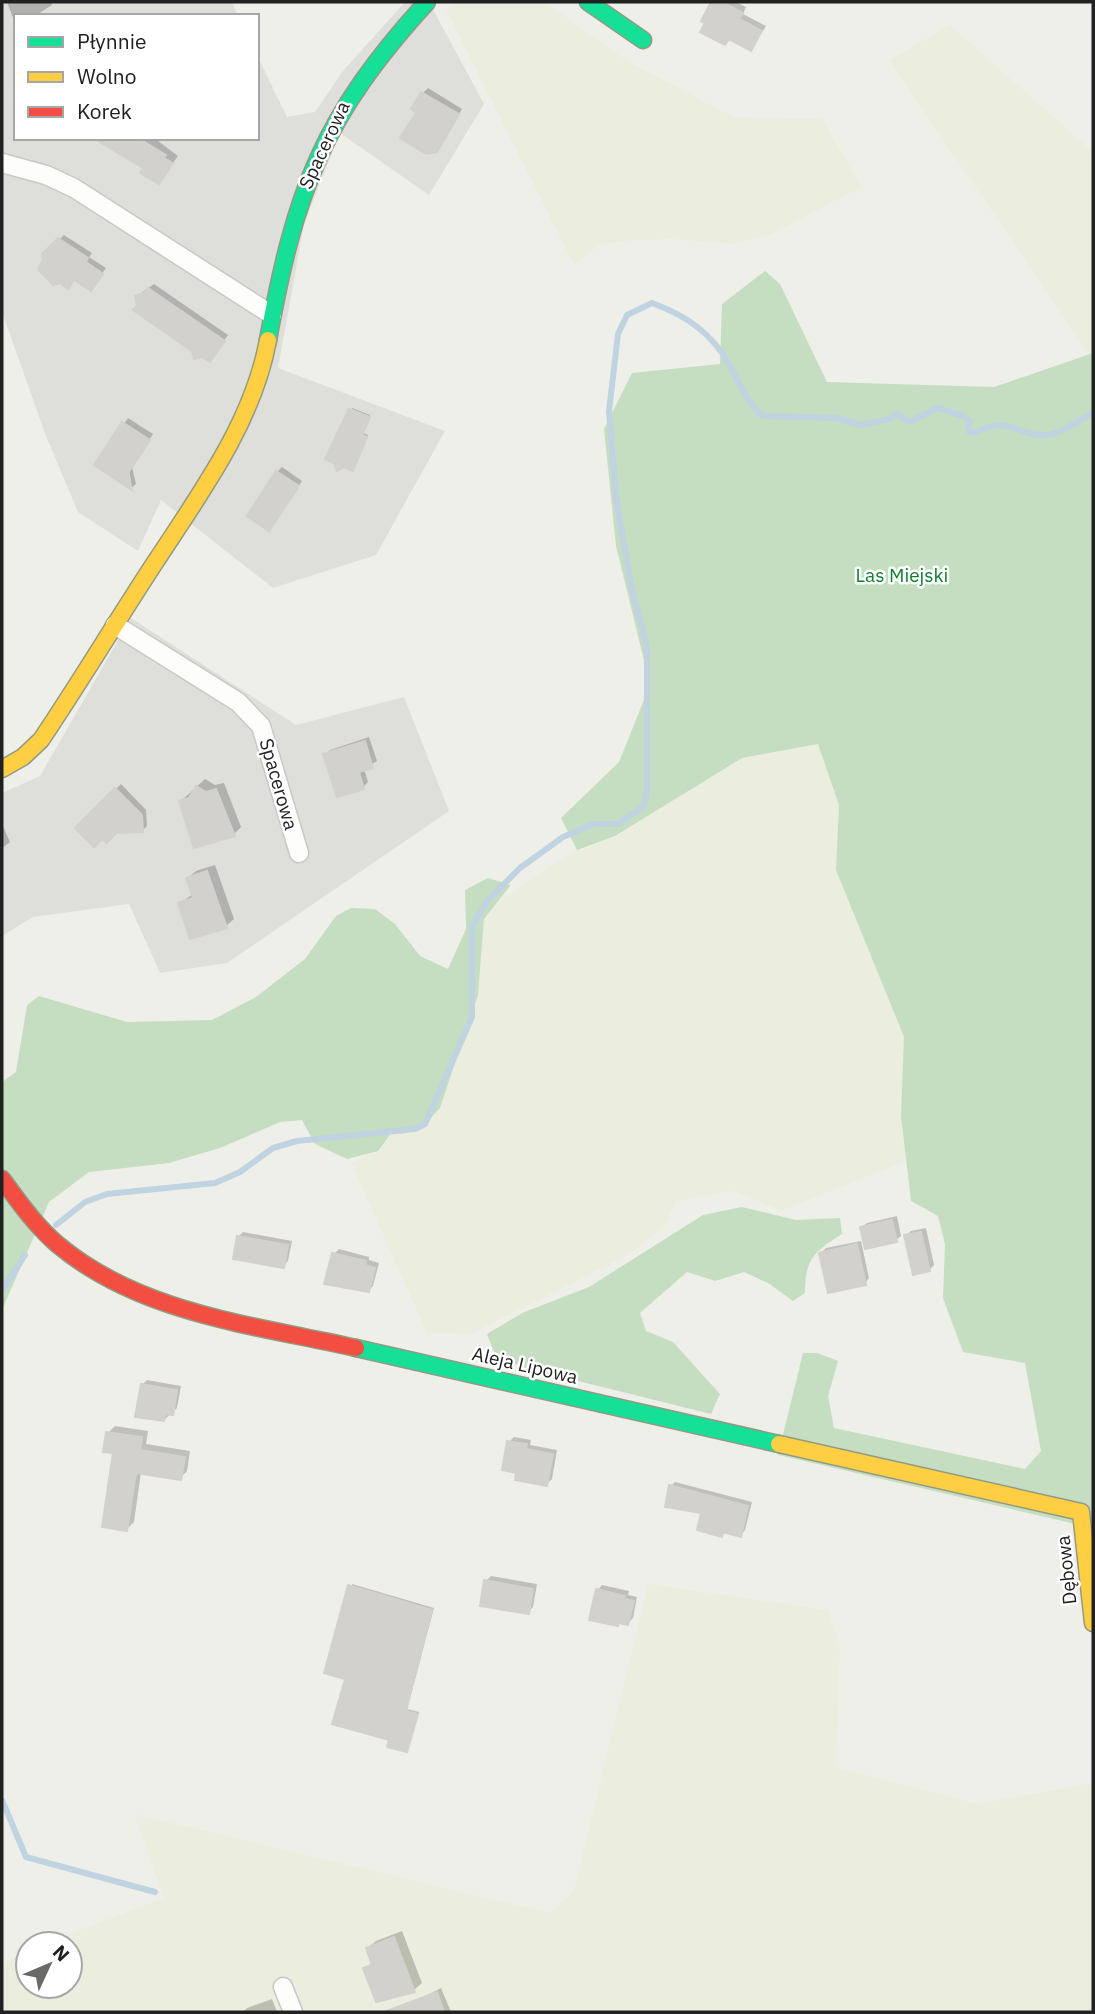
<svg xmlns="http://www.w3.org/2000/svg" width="1095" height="2014" font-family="'IBM Plex Sans',sans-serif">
<rect width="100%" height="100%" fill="#efefea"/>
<!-- residential -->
<g fill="#dededb">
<polygon points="2,2 232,2 238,16 16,16 16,138 257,138 257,55 287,117 315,112 343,71 405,2 429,2 484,104 429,195 340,133 304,224 278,368 445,431 376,555 273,588 161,500 138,551 78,512 46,436 2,312"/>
<polygon points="131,618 296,725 404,697 449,811 227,963 160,973 129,904 33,917 2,936 2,793 40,776"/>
</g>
<!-- farmland -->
<g fill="#ebeede">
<polygon points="454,2 545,2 626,60 733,117 822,119 862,187 771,234 734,244 671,239 623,241 598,246 574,265 446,10"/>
<polygon points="950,25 1093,152 1093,353 1089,354 889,60"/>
<polygon points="818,744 839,805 836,870 904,1037 901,1116 908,1160 781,1211 733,1191 676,1201 665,1225 630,1254 471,1334 427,1333 351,1163 378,1151 393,1132 402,1134 424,1124 440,1108 478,995 484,918 504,897 577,850 615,836 742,758"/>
<polygon points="648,1584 828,1610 840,1645 836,1767 977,1804 1093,1783 1093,2012 2,2012 2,1964 28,1949 28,1986 70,1986 70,1944 42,1944 164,1898 134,1814 550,1913 574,1890"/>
</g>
<!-- forest -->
<g fill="#c5ddc1">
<polygon points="765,271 780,284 827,382 994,387 1093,353 1093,1528 778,1455 803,1353 817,1353 838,1361 828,1396 834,1428 1025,1469 1041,1451 1025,1363 963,1352 943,1298 945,1244 938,1216 911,1201 901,1116 904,1037 836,870 839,805 818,744 742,758 615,836 577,850 561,818 619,762 650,685 616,546 604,429 632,373 720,364 722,304"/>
<polygon points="488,878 511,885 484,919 478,995 440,1108 425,1124 402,1134 392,1132 378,1151 347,1159 315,1144 302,1120 280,1122 220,1148 169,1163 89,1172 49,1202 2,1310 2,1082 16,1072 27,1005 39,996 127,1022 212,1020 256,997 305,959 336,916 351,908 375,909 395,924 420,956 448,969 466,929 465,890"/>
<path d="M742,1207l54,13 44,-2 2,16c-28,18 -37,25 -37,59l-12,8 -25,-18 -24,-11 -29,9 -28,-9 -47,41 6,18 27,11 47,52 -9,20 -185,-46 -30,-11 -9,-23 35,-21 67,-26 114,-72z"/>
</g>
<!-- shadow -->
<g fill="#0003" fill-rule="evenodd">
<polygon points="7,2 51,2 52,5 35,16 16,16 15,23"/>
<polygon points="713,2 736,2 746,7 743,14 766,26 751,49 730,38 725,43 703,20"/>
<polygon points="428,88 462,109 441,145 418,112 423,93"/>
<polygon points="109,138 154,138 178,156 159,182"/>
<polygon points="64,235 92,253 89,257 106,268 91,289 45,261 44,254"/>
<polygon points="154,284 228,335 210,360 139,305 137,296"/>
<polygon points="352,408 370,415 363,433 368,435 354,467"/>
<path d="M128,418l25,16 -21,33 4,17 -5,4 -35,-23zM128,464l3,17h-3z"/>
<polygon points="282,467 302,481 269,529 277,472"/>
<polygon points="369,737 377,761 364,769 368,782 363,787 325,755 330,750"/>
<polygon points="205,779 215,785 224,783 241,827 234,834 181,801"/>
<polygon points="121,784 146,810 147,826 142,831 116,832 78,828"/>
<polygon points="2,824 10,842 2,848"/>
<polygon points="215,865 234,919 226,926 180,903 193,894 188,878 196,871"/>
<polygon points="897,1216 901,1236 896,1240 862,1227 867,1223"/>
<polygon points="926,1228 934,1265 929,1270 906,1236 911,1231"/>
<polygon points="243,1232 292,1241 288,1261 283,1266 238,1237"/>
<polygon points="861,1241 869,1278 865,1283 821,1253 826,1248"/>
<polygon points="339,1249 369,1257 369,1260 379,1263 373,1286 368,1290 334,1254"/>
<polygon points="147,1380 181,1386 177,1408 164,1420 142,1385"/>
<polygon points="115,1426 148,1431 146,1444 190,1451 187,1471 180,1478 141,1472 134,1522 127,1529 115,1452 108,1433"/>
<polygon points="514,1437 531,1440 530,1445 557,1450 552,1479 547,1484 518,1471 509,1442"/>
<polygon points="675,1482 752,1502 745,1530 741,1535 725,1531 722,1535 703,1512 671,1486"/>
<polygon points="491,1576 537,1584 533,1607 528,1612 486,1581"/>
<polygon points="352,1584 434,1608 407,1709 419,1712 406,1750 391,1739 347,1678"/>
<polygon points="602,1585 629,1591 628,1595 637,1597 633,1618 628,1623 620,1622 618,1624 598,1590"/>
<polygon points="402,1931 422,1983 414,1990 365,1969 373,1961 368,1948 376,1941"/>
<polygon points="441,1988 451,2012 422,2012 418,2000"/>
<polygon points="272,1999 277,2012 243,2012 247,2008"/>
</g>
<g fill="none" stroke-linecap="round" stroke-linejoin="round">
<!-- stream -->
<g stroke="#bfd3e0" stroke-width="6">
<path d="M56,1225l29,-23 22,-8 108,-11 25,-11 33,-24 24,-7 118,-12 10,-5 47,-107v-90l15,-26 33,-33 43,-31 30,-13h25l26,-18 3,-17v-142l-15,-57 -16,-92 -7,-87 9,-77 9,-19 25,-12c35,13 60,30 78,63 10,18 16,35 32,50l73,2 26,7 29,-6 7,-5 13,8 27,-14 24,7 9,6 -2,10 6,2c30,-14 30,-7 58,1 22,6 44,-11 61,-22"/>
<polyline points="2,1291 25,1255"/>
<polyline points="2,1800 26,1857 155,1892"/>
</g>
</g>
<!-- building -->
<g fill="#d2d1cd" stroke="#d2d1cb" stroke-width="2">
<polygon points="711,2 723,2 743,13 739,19 762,31 751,51 729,39 725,45 700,32 705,23 701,21"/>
<polygon points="421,92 459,114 437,152 426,154 400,138 416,113 411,109"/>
<polygon points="93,138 138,138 166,155 164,158 173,163 159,184 140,173 143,168"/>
<polygon points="58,238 88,258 86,262 103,274 91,291 74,280 68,289 60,283 53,285 38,269 43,260 42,254"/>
<polygon points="148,288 225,341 210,362 202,357 194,359 192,351 133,310 137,305 135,296 144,293"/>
<polygon points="349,409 370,417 362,435 367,437 353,471 344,467 337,471 334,463 325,459"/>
<polygon points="122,422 150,440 128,473 132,490 94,465"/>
<polygon points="276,471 299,486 269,531 247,516"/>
<polygon points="365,741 373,768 359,772 364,789 337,797 323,754"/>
<polygon points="196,786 206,792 216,789 235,836 194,848 179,801 189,798"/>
<polygon points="115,788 142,815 143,832 116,833 107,843 102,839 94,847 75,828"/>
<polygon points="207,871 227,928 190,939 178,903 193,898 186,878"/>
<polygon points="892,1220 897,1242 865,1249 860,1227"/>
<polygon points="921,1232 930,1271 913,1275 904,1235"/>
<polygon points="237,1236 288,1245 284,1268 233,1259"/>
<polygon points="857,1244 866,1285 828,1293 819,1253"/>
<polygon points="332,1253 366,1261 365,1265 375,1268 369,1292 324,1284"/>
<polygon points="141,1384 177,1390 173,1415 166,1414 164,1421 135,1417"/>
<polygon points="106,1432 142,1437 140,1450 185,1457 181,1480 136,1473 127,1531 102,1527 113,1453 103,1452"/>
<polygon points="507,1441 527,1444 526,1449 553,1454 547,1486 515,1480 516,1473 502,1470"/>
<polygon points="669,1485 748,1506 741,1537 723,1532 722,1537 697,1530 701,1513 665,1507"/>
<polygon points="484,1580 533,1589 529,1614 480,1606"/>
<polygon points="348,1585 432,1610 406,1711 418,1714 407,1752 387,1747 389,1740 332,1724 345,1679 324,1673"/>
<polygon points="596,1589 625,1596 624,1599 634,1601 628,1625 619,1623 618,1626 589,1620"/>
<polygon points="394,1937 415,1992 376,2002 363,1968 372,1965 366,1948"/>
<polygon points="437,1992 444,2012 388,2012 387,2011"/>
</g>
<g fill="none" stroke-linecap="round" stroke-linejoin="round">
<!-- street casing -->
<g stroke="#c8c8c6" stroke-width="21">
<g id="street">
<polyline points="2,163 46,175 74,188 272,315"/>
<polyline points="115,625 238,702 261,726 299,853"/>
<polyline points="283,1987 293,2012"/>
</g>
</g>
<!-- fast casing -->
<g stroke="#939a82" stroke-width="19">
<g id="fast">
<polyline points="588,2 643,40"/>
<path d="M268,340c27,-150 55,-224 159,-338"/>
<polyline points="356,1348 779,1444"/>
</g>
</g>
<!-- slow casing -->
<g stroke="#939a82" stroke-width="19">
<g id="slow">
<path d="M2,769l21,-12 18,-17c39,-58 75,-118 113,-176 45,-69 99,-141 114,-224"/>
<polyline points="779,1444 1081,1512 1093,1623"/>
</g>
</g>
<!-- jam casing -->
<g stroke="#939a82" stroke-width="19">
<path id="jam" d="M2,1179c17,23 33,46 55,65 83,70 198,81 299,104"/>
</g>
<!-- street -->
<use href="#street" stroke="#fdfdfc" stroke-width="18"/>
<!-- fast -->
<use href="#fast" stroke="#16e098" stroke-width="16"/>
<!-- slow -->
<use href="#slow" stroke="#ffcf43" stroke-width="16"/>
<!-- jam -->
<use href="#jam" stroke="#f24e42" stroke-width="16"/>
</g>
<g text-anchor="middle" stroke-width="5" stroke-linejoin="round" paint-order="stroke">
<!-- street labels -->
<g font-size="19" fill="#212121" stroke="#fff">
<text transform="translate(324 145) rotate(-65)" y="7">Spacerowa</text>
<text transform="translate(279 784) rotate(74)" y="7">Spacerowa</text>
<text transform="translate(525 1365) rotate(13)" y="7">Aleja Lipowa</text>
<text transform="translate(1066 1570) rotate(-96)" y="7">Dębowa</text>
</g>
<!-- park labels -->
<g font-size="19" fill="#117e30" stroke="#fff">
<text x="902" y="582">Las Miejski</text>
</g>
</g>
<!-- border -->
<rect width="1095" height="2014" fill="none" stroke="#212121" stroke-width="7"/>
<!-- legend -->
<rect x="14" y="14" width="245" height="126" fill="#ffffff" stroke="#a6a6a6" stroke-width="2"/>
<rect x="28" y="37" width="35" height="10" fill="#16e098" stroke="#a6a6a6" stroke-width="2"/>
<text x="77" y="49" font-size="21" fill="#212121">Płynnie</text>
<rect x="28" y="72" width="35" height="10" fill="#ffcf43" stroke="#a6a6a6" stroke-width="2"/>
<text x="77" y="84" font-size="21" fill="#212121">Wolno</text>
<rect x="28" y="107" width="35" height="10" fill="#f24e42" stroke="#a6a6a6" stroke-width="2"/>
<text x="77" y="119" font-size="21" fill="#212121">Korek</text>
<!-- north arrow -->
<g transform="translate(49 1965) rotate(46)"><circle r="33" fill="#ffffff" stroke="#a6a6a6" stroke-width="2"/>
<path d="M0-5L12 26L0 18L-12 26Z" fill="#696967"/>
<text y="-10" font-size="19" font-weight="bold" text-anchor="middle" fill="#212121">N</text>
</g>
</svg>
